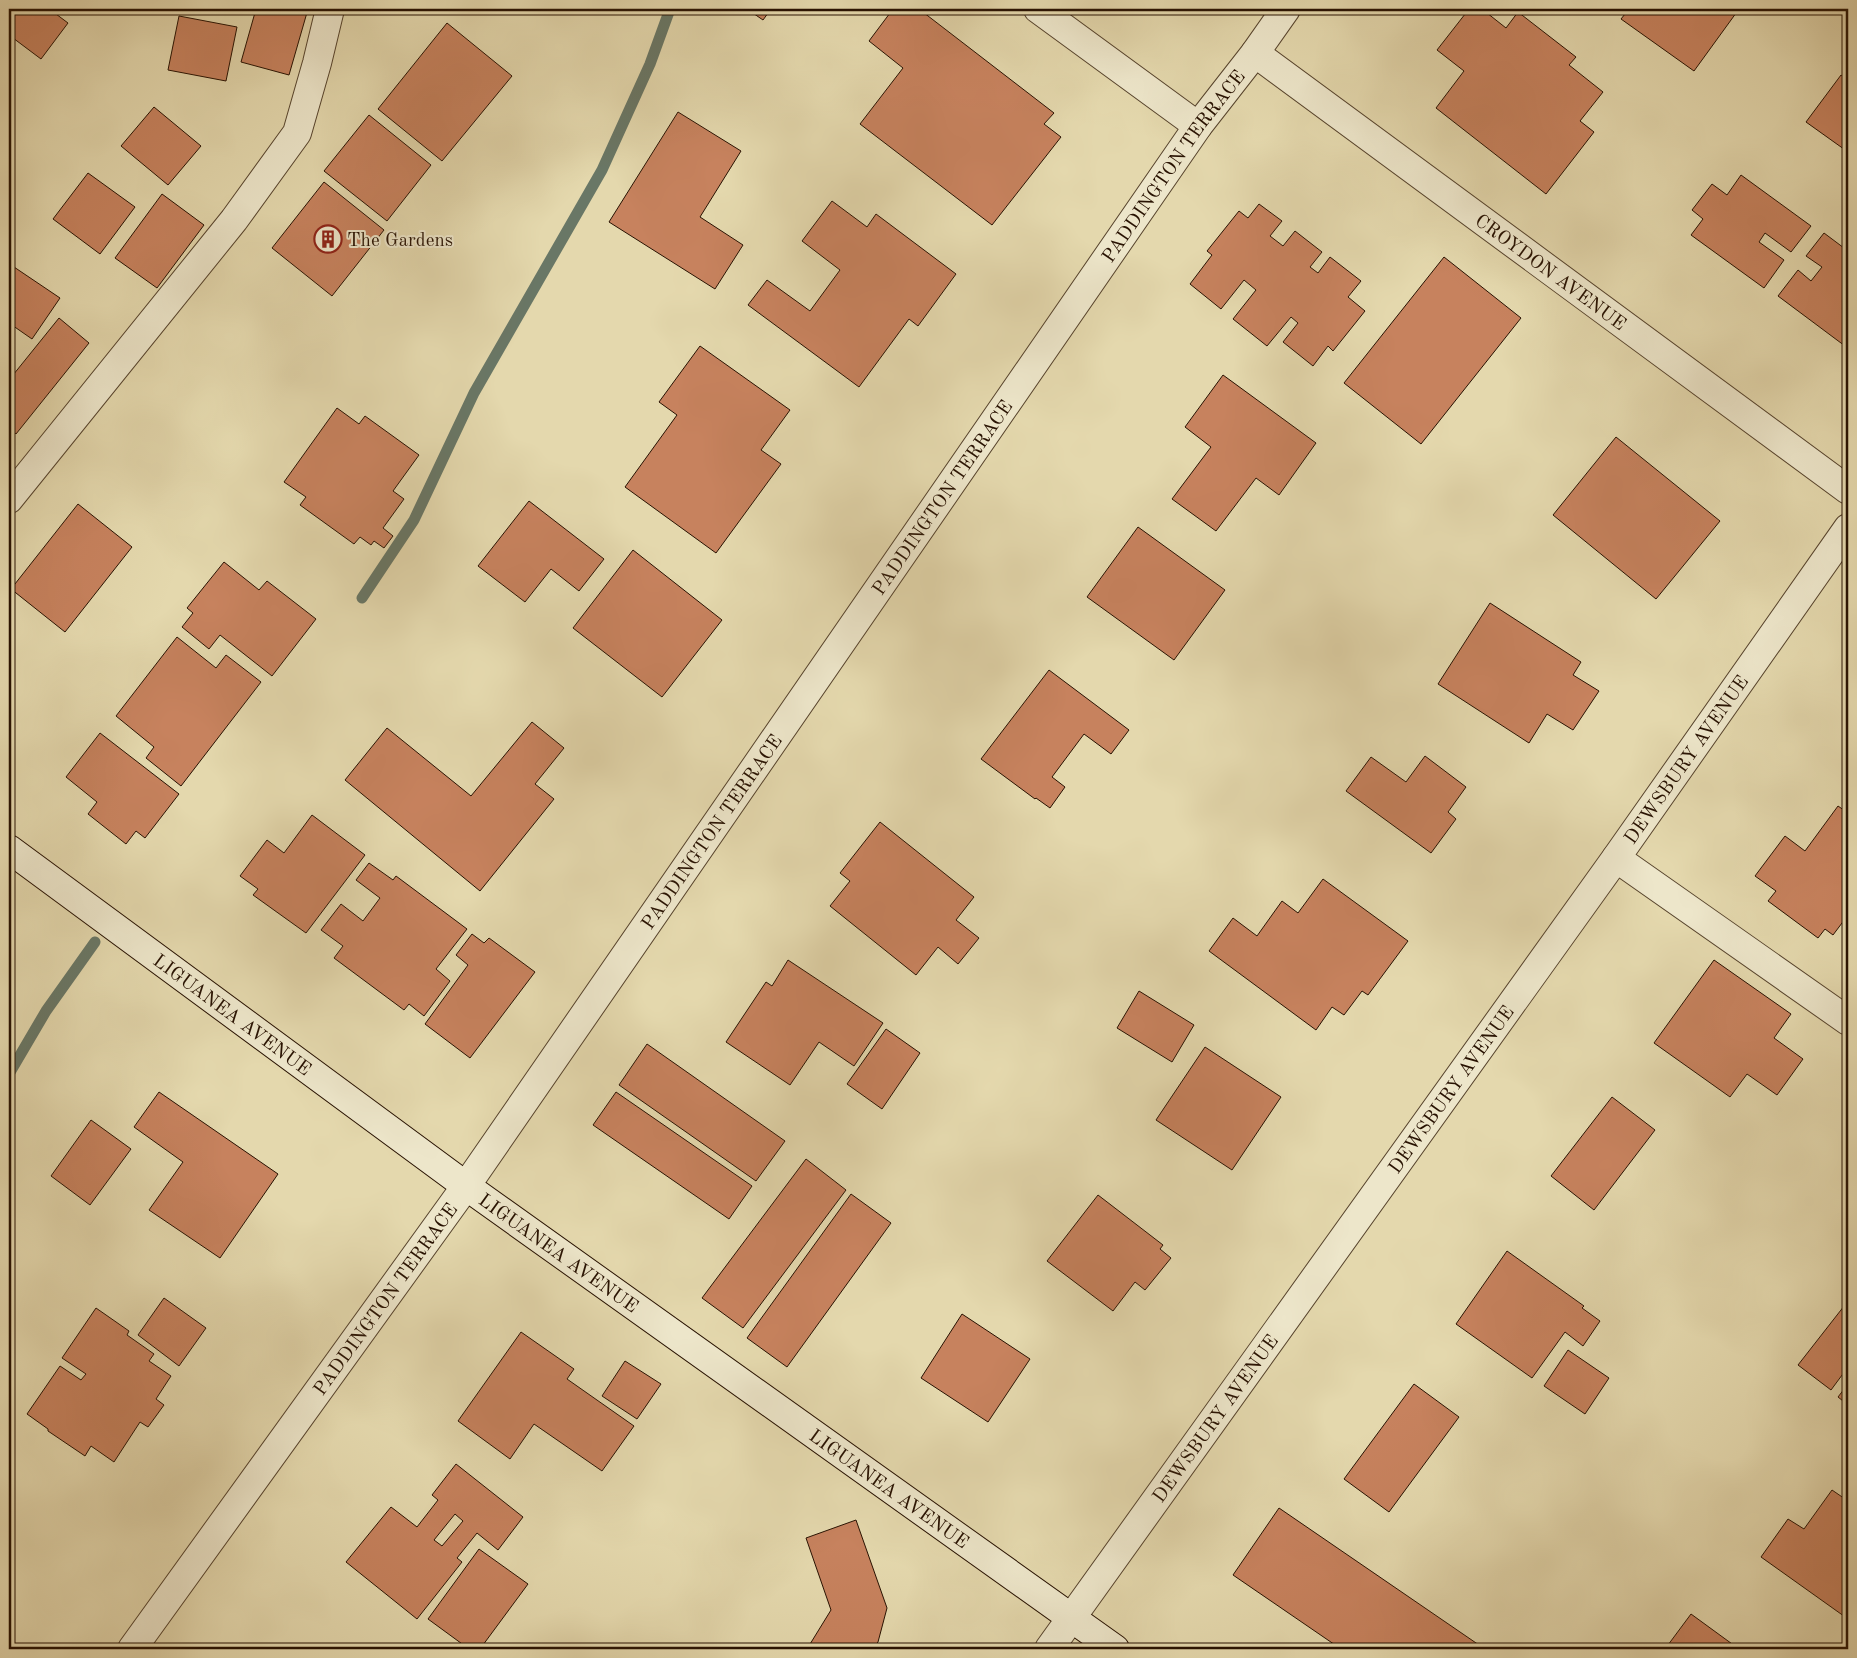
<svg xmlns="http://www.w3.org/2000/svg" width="1857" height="1658" font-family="'Old Standard TT',serif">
<rect width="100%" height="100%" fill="#e4d8ad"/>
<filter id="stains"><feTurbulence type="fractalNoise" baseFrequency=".004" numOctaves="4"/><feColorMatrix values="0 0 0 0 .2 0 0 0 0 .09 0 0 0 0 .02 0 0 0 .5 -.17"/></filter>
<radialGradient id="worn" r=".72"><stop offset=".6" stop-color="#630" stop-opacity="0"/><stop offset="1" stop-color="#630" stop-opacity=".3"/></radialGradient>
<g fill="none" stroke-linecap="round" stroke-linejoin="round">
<!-- stream -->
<g stroke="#697766" stroke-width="11">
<polyline points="362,598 414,520 474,393 602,170 650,64 670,9"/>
<polyline points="9,1074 46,1011 95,942"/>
</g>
</g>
<!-- building -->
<g fill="#c7825e" stroke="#281202" fill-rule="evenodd">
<polygon points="11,9 53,9 52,11 68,23 41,59 9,35 9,12"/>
<polygon points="256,9 308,9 289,75 241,62"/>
<polygon points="747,9 771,9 763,20"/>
<polygon points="893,9 919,9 1054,113 1044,124 1061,137 992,225 860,124 903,68 869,41"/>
<polygon points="1469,9 1482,9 1506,28 1518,12 1576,57 1569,65 1603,92 1580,121 1594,132 1546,194 1436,108 1464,71 1437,50"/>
<polygon points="1629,9 1739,9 1694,71 1621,19"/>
<polygon points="179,16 237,27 226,81 168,70"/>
<polygon points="447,23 512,76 442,161 378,109"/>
<polygon points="1841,75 1848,80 1848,152 1806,122"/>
<polygon points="154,107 201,146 168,185 121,146"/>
<polygon points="678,112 741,151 700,217 743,245 715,289 609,222"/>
<polygon points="369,115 431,165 387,221 324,171"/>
<polygon points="88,173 135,207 100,254 53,219"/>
<polygon points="1741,175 1811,226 1791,252 1765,233 1759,242 1784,260 1764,288 1691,235 1703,219 1692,210 1712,184 1727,195"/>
<polygon points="324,182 384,230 332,296 272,248"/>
<polygon points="162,194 204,225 157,288 115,258"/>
<polygon points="832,201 867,227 876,214 956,274 918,326 909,319 859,387 748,305 767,280 810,311 840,270 802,241"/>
<polygon points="1259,204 1282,221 1270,236 1283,246 1295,231 1322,252 1310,267 1318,273 1330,257 1361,281 1348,297 1365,311 1333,351 1328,346 1313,366 1283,342 1298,323 1291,317 1267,346 1233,319 1256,290 1244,280 1221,309 1190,284 1212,255 1207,251 1239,211 1248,218"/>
<polygon points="1824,233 1848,251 1848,341 1845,346 1778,296 1798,270 1811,281 1822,267 1806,256"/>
<polygon points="1444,257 1521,318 1421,444 1344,383"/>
<polygon points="14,267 60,298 32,339 9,323 9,276"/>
<polygon points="59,318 89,343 16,434 9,428 9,380"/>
<polygon points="700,346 790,410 761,450 781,464 716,553 625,487 677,415 659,402"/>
<polygon points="1223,375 1316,443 1279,495 1256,478 1216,531 1172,499 1211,447 1185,427"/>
<polygon points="337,408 359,424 365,416 419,455 393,491 404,499 383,528 393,536 384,548 374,541 371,545 360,537 354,544 300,505 306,497 284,482"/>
<polygon points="1616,437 1720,521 1656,599 1553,515"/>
<polygon points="529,501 604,559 579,591 551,569 525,602 478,566"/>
<polygon points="78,504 132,547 65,632 11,589"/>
<polygon points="1138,527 1225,590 1174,660 1087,597"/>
<polygon points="633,550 722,620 662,697 573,628"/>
<polygon points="224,562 259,590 267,581 316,619 272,676 220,635 209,649 182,627 193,613 187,608"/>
<polygon points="1490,603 1581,662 1573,675 1599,691 1573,730 1547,714 1529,743 1438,684"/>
<polygon points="177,637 216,668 226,655 261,682 181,786 146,758 154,747 116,716"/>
<polygon points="1049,670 1129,730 1111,754 1084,734 1052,777 1065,787 1050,808 1036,798 1035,799 981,759"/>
<polygon points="532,722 564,748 535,784 554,799 480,891 345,780 387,728 471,796"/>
<polygon points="100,733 179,794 145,838 136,831 126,844 88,814 97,802 66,777"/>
<polygon points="1425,756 1466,787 1448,812 1456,819 1431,853 1346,791 1371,757 1406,782"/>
<polygon points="1838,806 1848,813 1848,915 1833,935 1825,929 1818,938 1768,901 1776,891 1755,876 1785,836 1805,851"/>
<polygon points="312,815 365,855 306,933 253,895 258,889 240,876 267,840 284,853"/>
<polygon points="880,822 974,897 956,920 979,938 958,964 938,947 916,975 830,906 850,881 840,873"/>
<polygon points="369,863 393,880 396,876 467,929 436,969 450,981 424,1016 409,1004 404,1010 334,958 343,946 321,930 341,904 363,921 380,898 356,880"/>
<polygon points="1323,879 1408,941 1368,995 1362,991 1344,1015 1332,1007 1316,1030 1209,951 1233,918 1257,936 1282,901 1298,913"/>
<polygon points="472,934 484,943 489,938 535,972 470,1058 425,1024 468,965 456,955"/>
<polygon points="788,960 883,1023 854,1066 819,1042 790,1085 726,1042 766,982 772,986"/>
<polygon points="1714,960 1791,1014 1774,1038 1803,1059 1777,1095 1747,1074 1730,1097 1654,1043"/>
<polygon points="1139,991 1194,1025 1172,1062 1117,1028"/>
<polygon points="886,1029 920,1053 882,1109 847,1084"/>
<polygon points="647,1044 785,1141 756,1181 619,1085"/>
<polygon points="1205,1047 1281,1097 1232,1170 1156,1120"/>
<polygon points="159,1092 278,1174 220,1258 149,1210 183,1162 134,1127"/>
<polygon points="616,1092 752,1186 729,1219 593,1125"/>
<polygon points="1612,1097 1655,1130 1594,1210 1551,1176"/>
<polygon points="91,1120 131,1149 90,1205 51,1176"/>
<polygon points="806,1159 846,1190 743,1328 702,1298"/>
<polygon points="851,1194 891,1223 787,1367 747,1338"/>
<polygon points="1098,1195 1163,1245 1160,1249 1171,1258 1145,1290 1135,1282 1113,1311 1047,1261"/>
<polygon points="1507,1251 1584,1306 1582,1308 1600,1321 1583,1346 1565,1332 1532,1378 1456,1324"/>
<polygon points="164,1298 206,1328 179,1366 138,1335"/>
<polygon points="1848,1301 1848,1367 1831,1390 1798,1365"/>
<polygon points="96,1308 129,1331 127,1335 154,1354 149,1361 171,1376 156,1399 164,1405 148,1427 140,1422 114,1462 91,1446 85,1456 48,1431 48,1429 27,1414 60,1366 81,1380 86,1374 62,1358"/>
<polygon points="962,1314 1030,1359 988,1422 921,1378"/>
<polygon points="521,1332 574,1369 567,1379 634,1426 602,1471 534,1424 510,1459 458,1421"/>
<polygon points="1568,1350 1609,1378 1585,1414 1544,1386"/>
<polygon points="625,1361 661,1384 637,1419 602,1396"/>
<polygon points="1414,1384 1459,1417 1389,1512 1344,1479"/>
<polygon points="1848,1384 1848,1405 1838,1397"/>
<path d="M456,1464l67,53 -25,33 -21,-17 -20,25 5,4 -45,57 -71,-57 45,-55 26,20 21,-27 -6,-5zM455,1514l8,7 -21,25 -8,-6z"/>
<polygon points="1832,1490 1848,1501 1848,1619 1761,1557 1788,1519 1804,1529"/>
<polygon points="1279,1508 1479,1645 1476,1649 1341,1649 1233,1575"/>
<polygon points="856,1520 887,1608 878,1642 872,1649 807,1649 831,1610 806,1538"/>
<polygon points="479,1549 528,1584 480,1649 469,1649 428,1619"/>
<polygon points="1691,1614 1739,1649 1665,1649"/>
</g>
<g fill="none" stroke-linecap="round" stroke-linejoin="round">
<!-- minor casing -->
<g stroke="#57442d" stroke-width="30">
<g id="minor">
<polyline points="1038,9 1198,126"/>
<path id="s1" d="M1255,53l593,437"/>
<polyline points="9,499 234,220 297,133 317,63 330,9"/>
<polyline points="1616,858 1848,1021"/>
<path id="s2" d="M132,1649l334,-463 732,-1060 57,-73 31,-44"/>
<path id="s3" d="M1049,1649l567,-791 232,-330"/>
</g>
</g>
<!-- secondary casing -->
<g stroke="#281202" stroke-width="30">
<g id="secondary">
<path id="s4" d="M9,849l457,337 649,463"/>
</g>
</g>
<!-- minor -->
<use href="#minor" stroke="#ede6ca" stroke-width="28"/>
<!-- secondary -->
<use href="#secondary" stroke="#ede6ca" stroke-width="28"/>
</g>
<!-- icons -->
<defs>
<g id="building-ring" transform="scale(1.4375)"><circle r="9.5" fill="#ede6ca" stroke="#8f2418" stroke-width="1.5"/><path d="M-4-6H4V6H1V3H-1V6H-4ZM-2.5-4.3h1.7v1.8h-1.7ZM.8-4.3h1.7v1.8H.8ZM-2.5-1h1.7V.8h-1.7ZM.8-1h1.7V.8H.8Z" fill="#8f2418"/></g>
</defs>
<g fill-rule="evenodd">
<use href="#building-ring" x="328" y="239"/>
</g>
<g text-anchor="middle" stroke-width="4" stroke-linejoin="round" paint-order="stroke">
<!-- street labels -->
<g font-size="19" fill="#281202" stroke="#ede6ca">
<text dy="7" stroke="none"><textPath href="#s2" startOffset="1812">PADDINGTON TERRACE</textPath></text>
<text dy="7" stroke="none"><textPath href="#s1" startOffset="368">CROYDON AVENUE</textPath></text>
<text dy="7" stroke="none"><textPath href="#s2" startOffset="1408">PADDINGTON TERRACE</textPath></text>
<text dy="7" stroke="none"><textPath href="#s3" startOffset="1094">DEWSBURY AVENUE</textPath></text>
<text dy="7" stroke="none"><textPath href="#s2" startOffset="1002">PADDINGTON TERRACE</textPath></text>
<text dy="7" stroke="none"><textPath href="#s4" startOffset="278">LIGUANEA AVENUE</textPath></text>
<text dy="7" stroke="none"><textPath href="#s3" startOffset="689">DEWSBURY AVENUE</textPath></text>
<text dy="7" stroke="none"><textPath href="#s4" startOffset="682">LIGUANEA AVENUE</textPath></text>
<text dy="7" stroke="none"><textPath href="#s2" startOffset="432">PADDINGTON TERRACE</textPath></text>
<text dy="7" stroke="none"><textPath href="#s3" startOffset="284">DEWSBURY AVENUE</textPath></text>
<text dy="7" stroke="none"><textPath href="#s4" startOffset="1088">LIGUANEA AVENUE</textPath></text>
</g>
<!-- poi labels -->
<g font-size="19" fill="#281202" stroke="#ede6ca" text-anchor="start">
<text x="347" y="246">The Gardens</text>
</g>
</g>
<!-- margin -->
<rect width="1857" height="1658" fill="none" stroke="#e4d8ad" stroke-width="30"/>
<rect x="10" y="10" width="1837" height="1638" fill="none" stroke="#281202" stroke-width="2.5"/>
<rect x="15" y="15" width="1827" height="1628" fill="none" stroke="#281202"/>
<rect width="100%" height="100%" filter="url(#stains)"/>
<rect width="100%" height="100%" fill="url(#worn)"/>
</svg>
